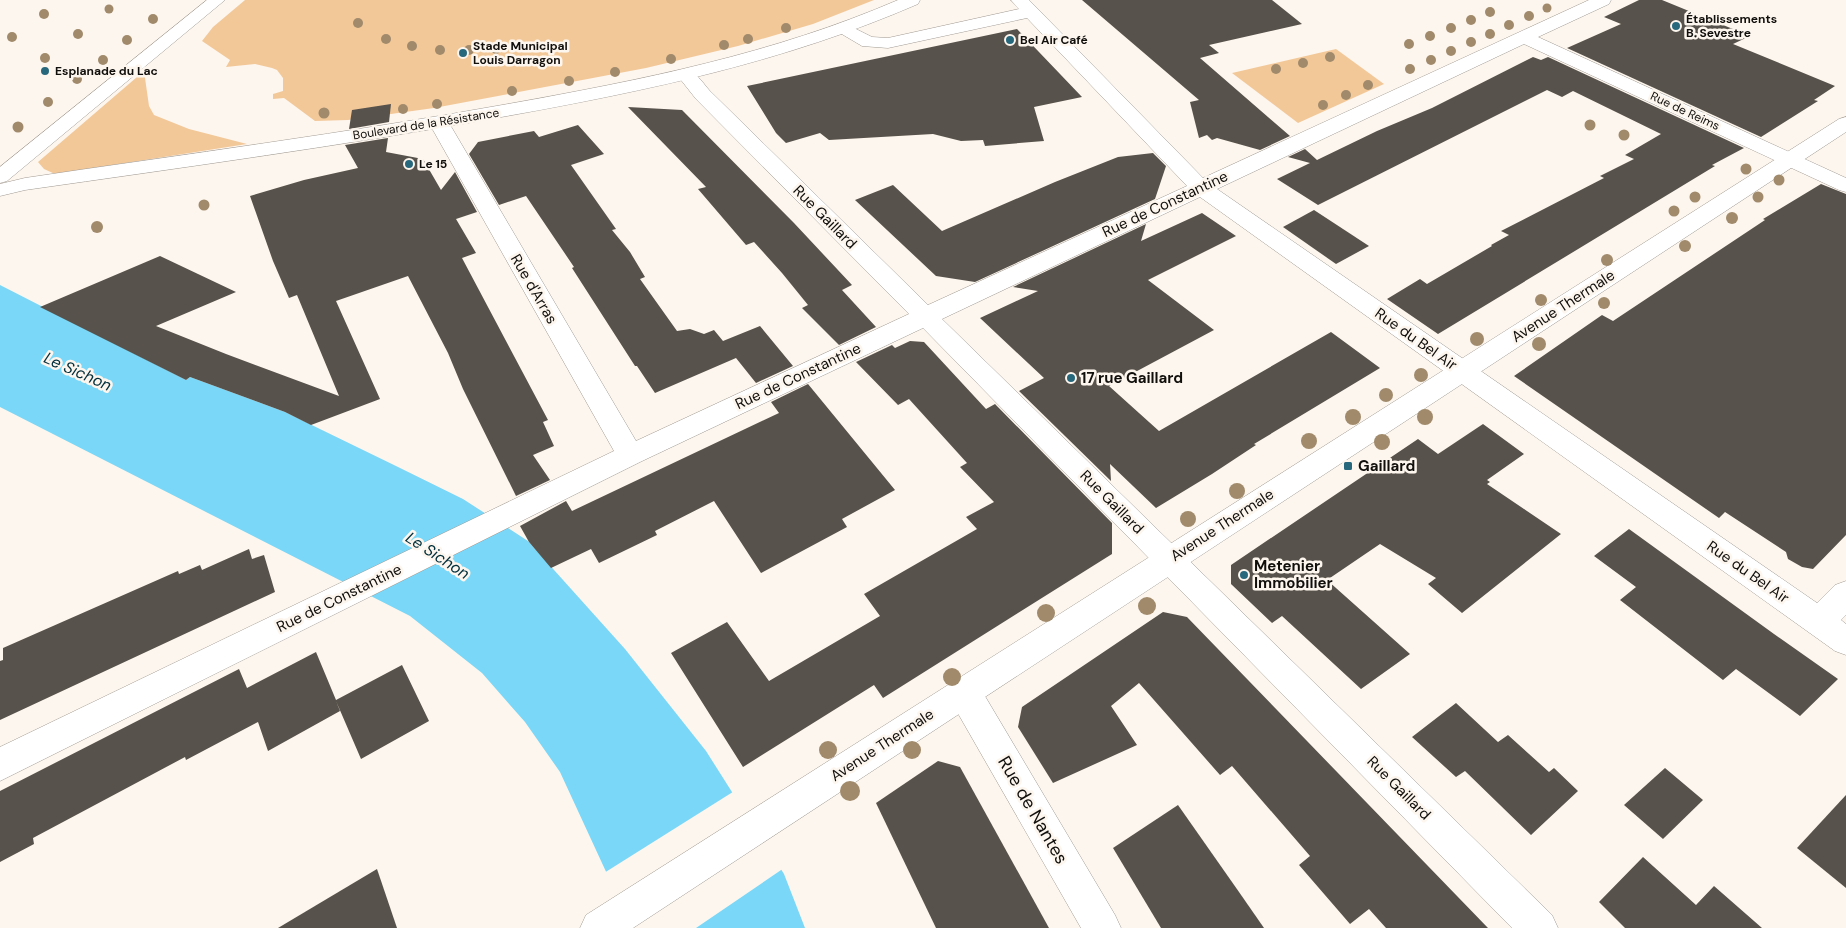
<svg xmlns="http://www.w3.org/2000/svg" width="1846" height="928" font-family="'DM Sans',sans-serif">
<rect width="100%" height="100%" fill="#fdf6ee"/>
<!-- green -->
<g fill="#f2c899">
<polygon points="245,0 874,0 813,24 738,46 646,68 434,108 348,120 315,121 284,98 273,99 273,94 283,91 283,78 277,70 272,68 255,64 226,67 230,60 202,41 213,27"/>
<polygon points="1336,49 1384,84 1298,123 1232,73"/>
<polygon points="144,71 149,106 154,115 189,129 247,144 55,174 44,169 38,162"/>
</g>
<!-- water -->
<polygon fill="#7ad7f7" points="0,285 186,380 190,377 285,412 396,466 463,499 528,541 625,649 706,751 784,874 805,928 632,928 560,772 525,722 482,673 410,616 0,407"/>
<!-- pier -->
<polygon fill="#fdf6ee" points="736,790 784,868 696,928 629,928 604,873"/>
<!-- building -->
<g fill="#57524b">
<polygon points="1082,0 1272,0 1302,24 1209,45 1219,53 1200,58 1290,136 1260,150 1217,138 1212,140 1207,135 1199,138 1190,102 1199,100"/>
<polygon points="1639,0 1662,0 1750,36 1733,44 1835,86 1814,100 1818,101 1761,137 1567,48 1621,24 1604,17"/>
<polygon points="1017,29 1082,97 1034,107 1044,141 985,146 983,140 961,141 933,134 829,140 820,133 786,143 776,133 747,86"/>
<polygon points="1533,57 1541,60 1548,57 1744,148 1712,165 1715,166 1438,334 1387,299 1420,279 1427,284 1492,246 1491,245 1509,235 1501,231 1604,178 1600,176 1634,159 1625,155 1661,134 1573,91 1562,97 1547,90 1318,205 1277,179 1310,163 1288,157 1305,149 1317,160 1377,131 1432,108"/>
<polygon points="391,104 389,122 349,129 352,110"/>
<polygon points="628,107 682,110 794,223 852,285 842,290 876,327 839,345 802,308 808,305 782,273 754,242 746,245 698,189 706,187"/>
<polygon points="578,125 604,154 571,165 616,229 612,230 630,252 645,277 640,279 677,331 690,329 704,334 714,330 723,341 760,326 793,366 756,383 736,358 655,393 637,366 635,366 572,268 574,267 526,196 499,205 469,154 478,142 534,131 539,137"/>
<polygon points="388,138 386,152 423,159 441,190 455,172 477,212 456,219 476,253 462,258 548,420 543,422 554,446 533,455 550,480 516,496 463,389 448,353 408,276 336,301 380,399 311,425 285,412 190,377 186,380 40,307 160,256 236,292 156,326 226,354 339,396 297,295 289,298 273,261 250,196 304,180 358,168 345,145"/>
<polygon points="1153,153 1166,166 1155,199 975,282 936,276 855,200 893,185 942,231 1055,182 1118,157"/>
<polygon points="1821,184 1846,194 1846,535 1813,569 1802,567 1788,559 1786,552 1725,512 1719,518 1514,376 1602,315 1613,321 1765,220 1763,219"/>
<polygon points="1314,210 1369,246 1336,264 1283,227"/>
<polygon points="1202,213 1236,236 1148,280 1214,330 1109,386 1159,431 1331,332 1380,368 1254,444 1256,445 1212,474 1156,508 1110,464 1111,481 1019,391 1044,378 980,318 1038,291 1013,287 1146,224 1141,241"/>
<polygon points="910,341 924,342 986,409 995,404 1112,523 1112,554 883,698 874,685 743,767 671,653 727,622 769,681 880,616 864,594 977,529 966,517 994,502 960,467 967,463 909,399 898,405 856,362 892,345 895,348"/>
<polygon points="808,384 895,490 842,519 847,527 761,573 714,501 655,531 657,535 599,563 591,549 551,568 529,542 520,526 566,501 572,511 779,413 771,402"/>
<polygon points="1483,424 1524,454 1487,480 1490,482 1487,484 1561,534 1462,613 1428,584 1436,578 1380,544 1327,580 1410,654 1361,689 1282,616 1272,623 1231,584 1231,565 1418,439 1438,454"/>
<polygon points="1629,529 1774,634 1838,679 1800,716 1736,669 1723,680 1620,600 1636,587 1594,556"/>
<polygon points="249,549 252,559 264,555 275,592 0,720 0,661 3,660 3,648 178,571 179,574 200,565 202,570"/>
<polygon points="1163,612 1187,617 1488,928 1386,928 1369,909 1350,924 1299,865 1310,856 1232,766 1220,775 1139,683 1111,706 1137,745 1053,783 1018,727 1022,707"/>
<polygon points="316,652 336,700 402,665 429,721 361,759 336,701 340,711 268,751 258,722 186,760 185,757 33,838 34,844 0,862 0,791 239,669 247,688"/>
<polygon points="1456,703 1498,742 1508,735 1549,772 1554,768 1578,791 1531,835 1465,771 1456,777 1412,737"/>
<polygon points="938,761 960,767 1049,928 936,928 876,803"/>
<polygon points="1665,768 1703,800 1663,839 1624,805"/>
<polygon points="1846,795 1846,888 1797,848"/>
<polygon points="1178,805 1239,892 1264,928 1161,928 1113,848"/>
<polygon points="1643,857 1696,905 1714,886 1762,928 1625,928 1599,902"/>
<polygon points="377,869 397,928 278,928"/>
</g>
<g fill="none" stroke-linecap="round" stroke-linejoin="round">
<!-- minor casing -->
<g stroke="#a09a93" stroke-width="1">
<g id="minor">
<polygon points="207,0 225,0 7,181 0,183 0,167"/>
<path d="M1011,0h18l174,178 386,-178h22l-2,4 -71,33 308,141v14l-7,-2 -315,-146 -307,145 600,414 18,-18 11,-4v34l-5,5 5,4v31l-11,-4 -635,-454 -258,122 610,596 6,13h-46l-589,-600 -283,134 -640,319v-34l614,-296 -185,-328 3,-4 7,-2 7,2 3,4 187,318 273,-127 -213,-215 -19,-24 2,-4c15,-4 22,10 31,20l218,214 259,-119 -160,-168 -139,30 -26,-2 -22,-13 -3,-4 3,-4 6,-1 26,13 16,1 131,-29z"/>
<polygon points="964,677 976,681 1115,915 1121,928 1081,928 952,703 948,692 952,681"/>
</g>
</g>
<!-- tertiary casing -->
<g stroke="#a09a93" stroke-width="1">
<g id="tertiary">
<path d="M898,0h22l-2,4c-134,58 -268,86 -411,112 -160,29 -321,51 -482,74l-25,6v-12l25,-6c161,-24 323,-45 483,-74 134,-24 265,-50 390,-104z"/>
<polygon points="1846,117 1846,132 633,928 580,928 586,915 1839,119"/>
</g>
</g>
<!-- minor -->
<use href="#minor" fill="#fff" fill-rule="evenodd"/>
<!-- tertiary -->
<use href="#tertiary" fill="#fff" fill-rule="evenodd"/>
</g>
<!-- trees -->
<g fill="#a08a6b">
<circle cx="1547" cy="8" r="4.5"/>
<circle cx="109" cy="9" r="4.5"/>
<circle cx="1490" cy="12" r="5"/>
<circle cx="44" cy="14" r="5"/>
<circle cx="1529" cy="16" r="5"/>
<circle cx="153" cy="19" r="5"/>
<circle cx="1471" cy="20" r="5"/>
<circle cx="358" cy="23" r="5"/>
<circle cx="1509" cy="25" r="5"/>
<circle cx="786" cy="28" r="5"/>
<circle cx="1451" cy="28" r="5"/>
<circle cx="78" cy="34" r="5"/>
<circle cx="1490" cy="34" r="5"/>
<circle cx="1430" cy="36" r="5"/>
<circle cx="12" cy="37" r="5"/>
<circle cx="386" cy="39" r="5"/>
<circle cx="748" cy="39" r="5"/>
<circle cx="127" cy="40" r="5"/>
<circle cx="1471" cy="42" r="5"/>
<circle cx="1409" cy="44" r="5"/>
<circle cx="724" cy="45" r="5"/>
<circle cx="412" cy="46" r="5"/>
<circle cx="496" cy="49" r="5"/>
<circle cx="440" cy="50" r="5"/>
<circle cx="469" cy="50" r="5"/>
<circle cx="1451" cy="51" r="5"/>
<circle cx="1330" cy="57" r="5"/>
<circle cx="45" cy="58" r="5"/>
<circle cx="671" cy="59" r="5"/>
<circle cx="103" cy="60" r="5"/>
<circle cx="1431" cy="60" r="5"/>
<circle cx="1303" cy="63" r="5"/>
<circle cx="1276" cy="69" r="5"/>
<circle cx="1410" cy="69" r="5"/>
<circle cx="615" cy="72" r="5"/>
<circle cx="77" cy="79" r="5"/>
<circle cx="569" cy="81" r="5"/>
<circle cx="1368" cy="85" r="5"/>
<circle cx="512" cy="91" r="5"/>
<circle cx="1346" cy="95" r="5"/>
<circle cx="48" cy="102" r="5"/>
<circle cx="437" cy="104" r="5"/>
<circle cx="1323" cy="105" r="5"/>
<circle cx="403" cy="109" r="5"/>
<circle cx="324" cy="113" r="5.5"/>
<circle cx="1590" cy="125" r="5.5"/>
<circle cx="18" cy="127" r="5.5"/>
<circle cx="1624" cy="135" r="5.5"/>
<circle cx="1746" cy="169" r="5.5"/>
<circle cx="1779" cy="180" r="5.5"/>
<circle cx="1695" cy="197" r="5.5"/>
<circle cx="1758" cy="197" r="5.5"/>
<circle cx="204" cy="205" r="5.5"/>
<circle cx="1674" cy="211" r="5.5"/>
<circle cx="1732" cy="218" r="6"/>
<circle cx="97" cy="227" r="6"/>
<circle cx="1685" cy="246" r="6"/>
<circle cx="1607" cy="260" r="6"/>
<circle cx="1541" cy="300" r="6"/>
<circle cx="1604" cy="303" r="6"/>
<circle cx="1477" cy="339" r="7"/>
<circle cx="1539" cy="344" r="7"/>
<circle cx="1421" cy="375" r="7"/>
<circle cx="1386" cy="395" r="7"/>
<circle cx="1353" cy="417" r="8"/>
<circle cx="1425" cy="417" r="8"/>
<circle cx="1309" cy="441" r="8"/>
<circle cx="1382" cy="442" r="8"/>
<circle cx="1237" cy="491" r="8"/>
<circle cx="1188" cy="519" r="8"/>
<circle cx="1147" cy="606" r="9"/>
<circle cx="1046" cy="613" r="9"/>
<circle cx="952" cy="677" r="9"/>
<circle cx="828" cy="750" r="9"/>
<circle cx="912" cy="750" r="9"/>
<circle cx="850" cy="791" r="10"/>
</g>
<!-- markers -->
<g fill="#28687d" stroke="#fdf6ee" stroke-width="2">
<circle cx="1676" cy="26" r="5"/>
<circle cx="1010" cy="40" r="5"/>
<circle cx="463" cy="53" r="5"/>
<circle cx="45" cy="71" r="5"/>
<circle cx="409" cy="164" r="5"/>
<circle cx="1071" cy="378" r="5"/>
<rect x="1343" y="461" width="10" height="10" rx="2.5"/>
<circle cx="1244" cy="575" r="5"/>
</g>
<g text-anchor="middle" stroke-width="5" stroke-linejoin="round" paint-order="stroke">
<!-- far-poi labels -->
<g font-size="12" font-weight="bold" fill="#110f0c" stroke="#fdf6ee" text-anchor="start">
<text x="1686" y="23">Établissements<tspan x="1686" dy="14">B. Sevestre</tspan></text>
<text x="1020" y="44">Bel Air Café</text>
<text x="473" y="50">Stade Municipal<tspan x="473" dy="14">Louis Darragon</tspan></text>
<text x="55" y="75">Esplanade du Lac</text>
<text x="419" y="168">Le 15</text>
</g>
<!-- far-street labels -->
<g font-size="12" fill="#110f0c" stroke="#fdf6ee">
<text transform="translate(1685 111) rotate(25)" y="4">Rue de Reims</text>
<text transform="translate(426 124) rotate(-9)" y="4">Boulevard de la Résistance</text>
</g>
<!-- street labels -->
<g font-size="15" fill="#110f0c" stroke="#fdf6ee">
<text transform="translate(1165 204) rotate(-25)" y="5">Rue de Constantine</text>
<text transform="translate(825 217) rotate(45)" y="5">Rue Gaillard</text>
<text transform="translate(534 289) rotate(60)" y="5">Rue d'Arras</text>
<text transform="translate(1563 306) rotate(-33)" y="5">Avenue Thermale</text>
<text transform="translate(1416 339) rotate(35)" y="5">Rue du Bel Air</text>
<text transform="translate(798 376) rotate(-25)" y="5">Rue de Constantine</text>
<text transform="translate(1112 502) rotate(45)" y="5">Rue Gaillard</text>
<text transform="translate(1222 525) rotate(-33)" y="5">Avenue Thermale</text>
<text transform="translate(1748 572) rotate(35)" y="5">Rue du Bel Air</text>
<text transform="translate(339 598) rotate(-26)" y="5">Rue de Constantine</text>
<text transform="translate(882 745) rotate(-33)" y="5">Avenue Thermale</text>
<text transform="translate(1399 788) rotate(45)" y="5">Rue Gaillard</text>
</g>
<!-- poi labels -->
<g font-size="15" font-weight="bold" fill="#110f0c" stroke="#fdf6ee" text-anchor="start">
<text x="1081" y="383">17 rue Gaillard</text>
<text x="1358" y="471">Gaillard</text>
<text x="1254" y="571">Metenier<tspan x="1254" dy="17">Immobilier</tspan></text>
</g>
<!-- water labels -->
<g font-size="16" font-style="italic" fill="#012f3c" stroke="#fdf6ee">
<text transform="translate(78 371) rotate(24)" y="6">Le Sichon</text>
<text transform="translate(438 555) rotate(33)" y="6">Le Sichon</text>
</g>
<!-- near-street labels -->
<g font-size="18" fill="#110f0c" stroke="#fdf6ee">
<text transform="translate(1033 810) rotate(60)" y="6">Rue de Nantes</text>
</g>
</g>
</svg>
